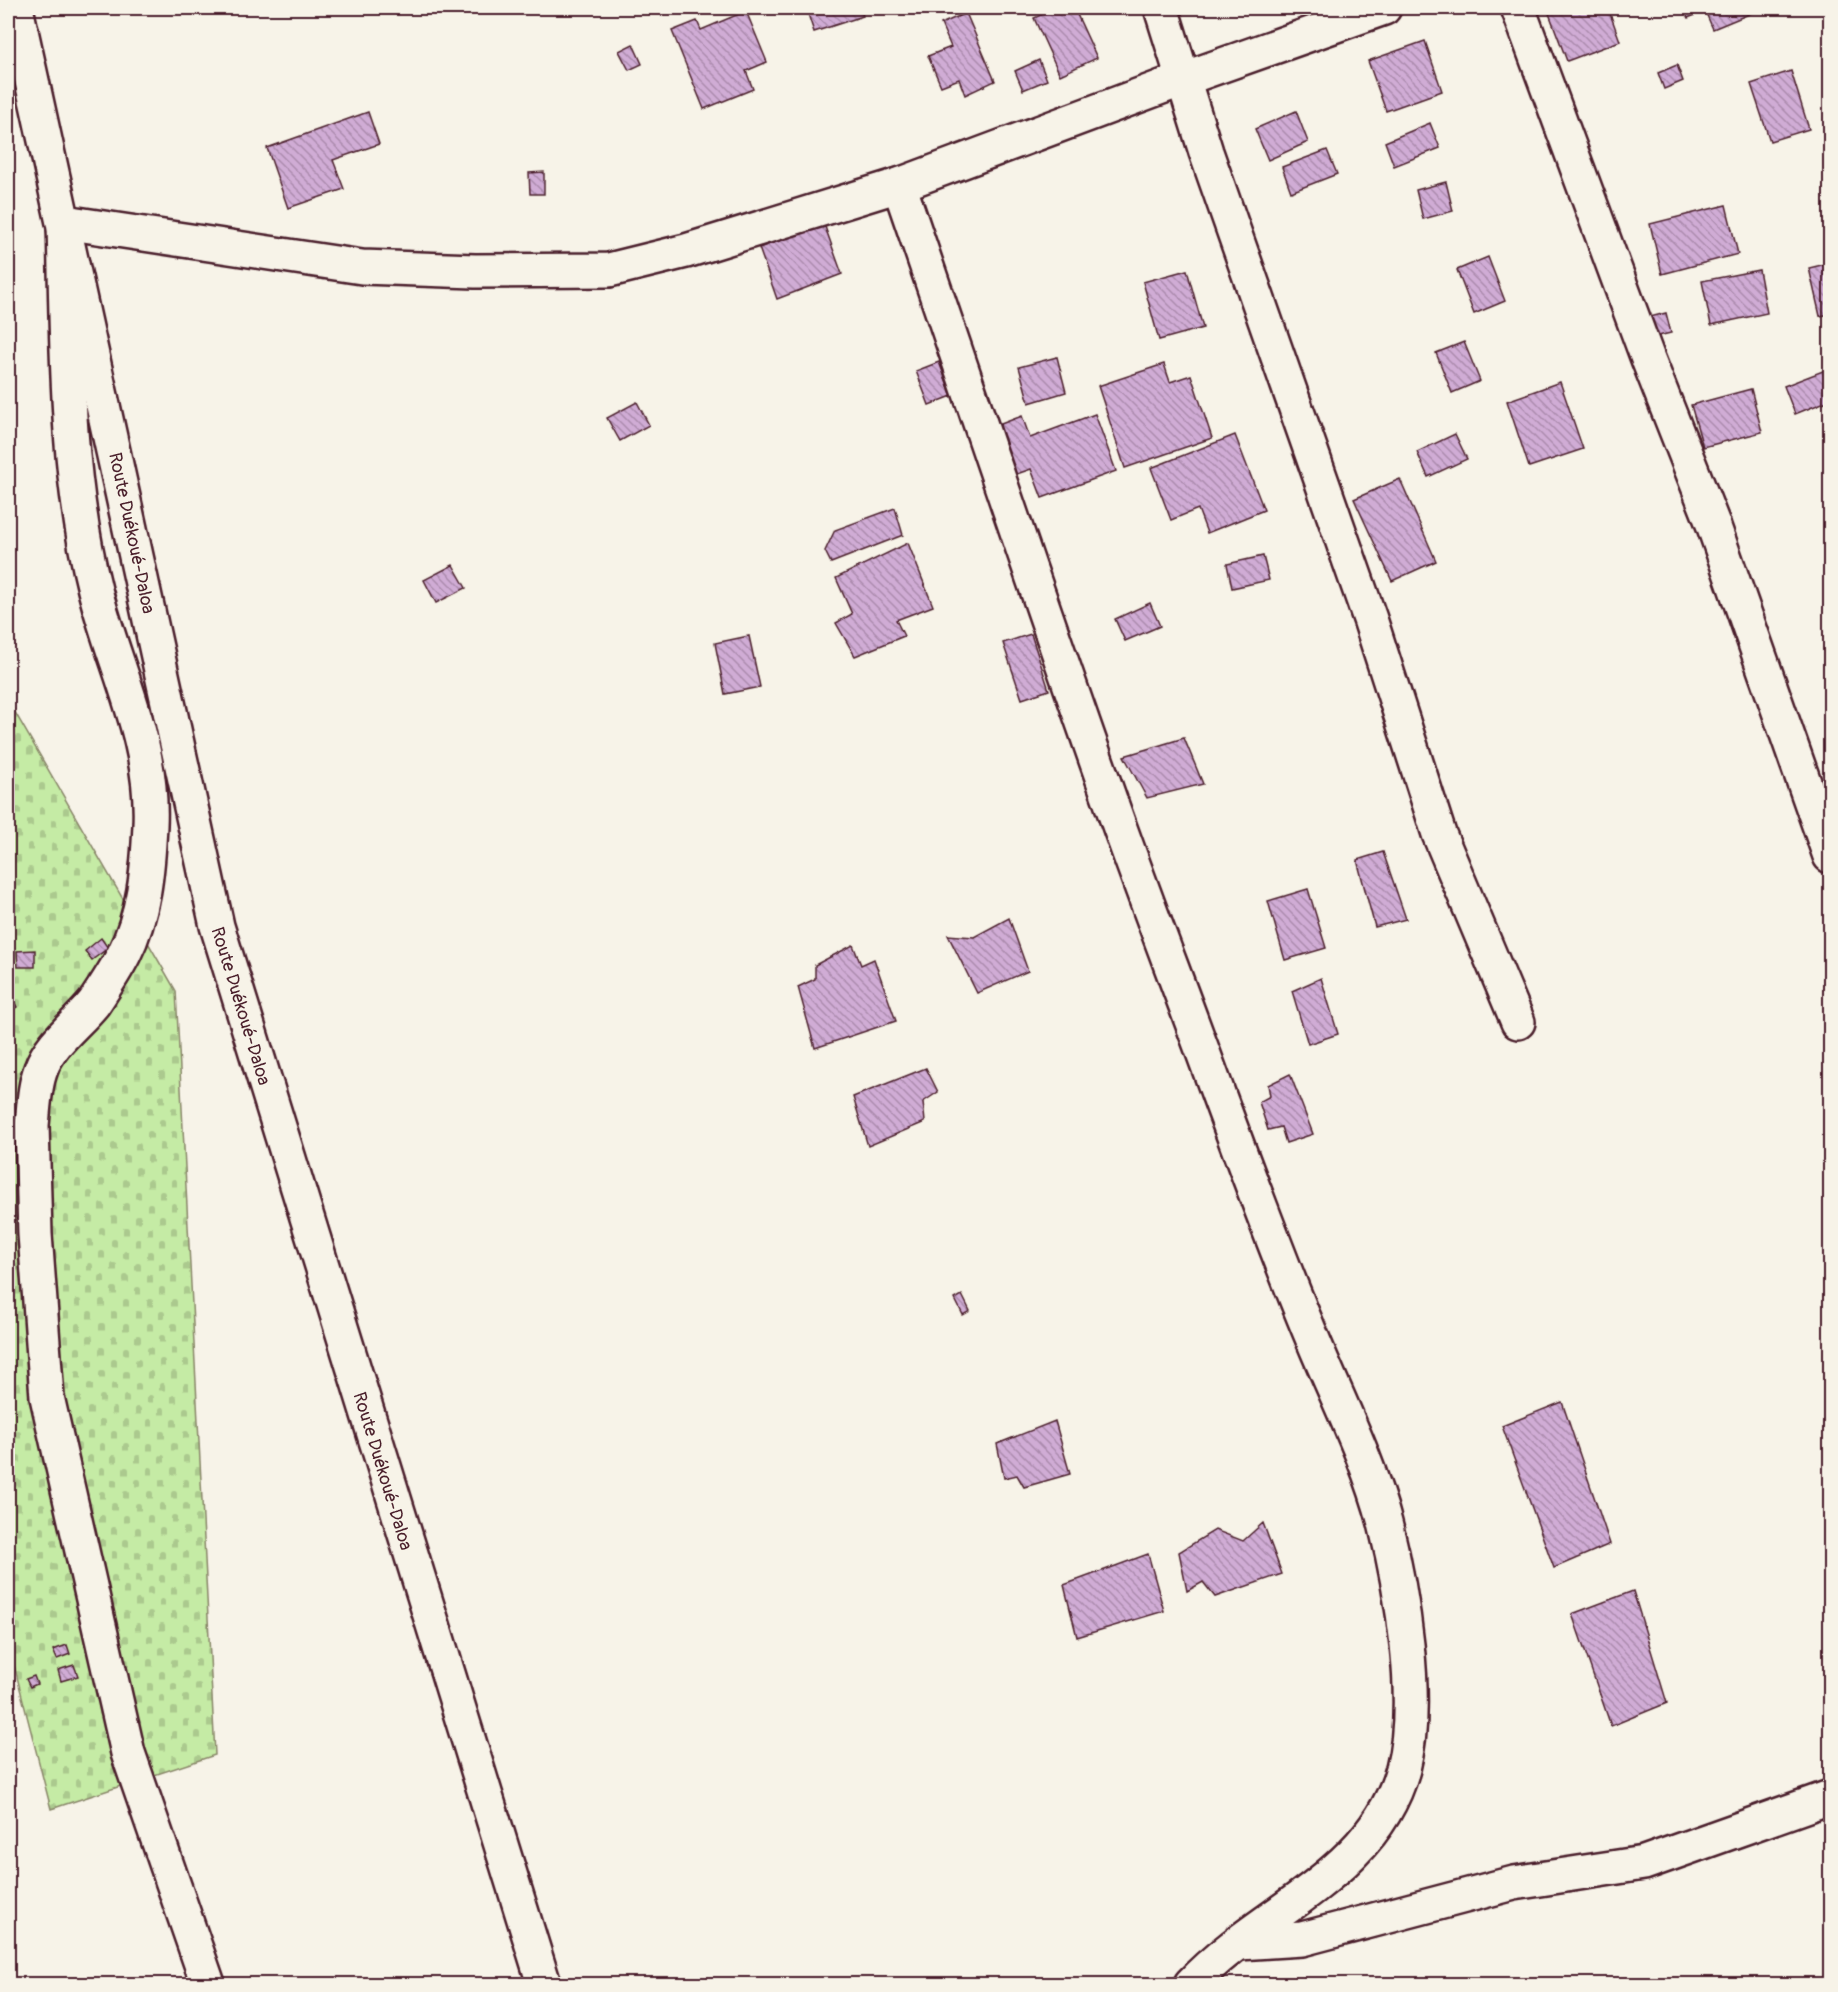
<svg xmlns="http://www.w3.org/2000/svg" width="1838" height="1992" font-family="Pangolin,sans-serif">
<defs>
<pattern id="cemetery-stones" width="16" height="16" patternUnits="userSpaceOnUse" patternTransform="scale(1.5)"><rect width="16" height="16" fill="#c5eba5"/><path d="M2 7V4a2 2 0 0 1 4 0v3zM10 15v-3a2 2 0 0 1 4 0v3z" fill="#abc98e"/></pattern>
<pattern id="building-back-hatch" width="6" height="6" patternUnits="userSpaceOnUse" patternTransform="scale(1.5)"><rect width="6" height="6" fill="#d0acd5"/><path d="M-1 5l2 2M0 0l6 6M5-1l2 2" fill="none" stroke="#ab8bad"/></pattern>
</defs>
<rect width="100%" height="100%" fill="#f7f3e8"/>
<filter id="ink" filterUnits="userSpaceOnUse"><feTurbulence type="fractalNoise" baseFrequency=".0167" numOctaves="2"/><feDisplacementMap in="SourceGraphic" scale="12" xChannelSelector="R" yChannelSelector="G"/><feConvolveMatrix kernelMatrix="1 2 1 2 8 2 1 2 1" color-interpolation-filters="sRGB"/></filter>
<g filter="url(#ink)">
<!-- cemetery -->
<polygon fill="url(#cemetery-stones)" stroke="#888568" stroke-width="1.5" points="8,700 176,991 215,1755 51,1809 8,1642"/>
<!-- building -->
<g fill="url(#building-back-hatch)" stroke="#4a1f2b" stroke-width="1.5">
<polygon points="806,8 860,8 863,16 814,32"/>
<polygon points="1056,8 1074,8 1097,58 1060,75 1034,18"/>
<polygon points="1547,8 1608,8 1620,41 1567,61"/>
<polygon points="1683,8 1753,8 1754,12 1713,29 1705,11 1688,18"/>
<polygon points="746,11 767,62 746,71 753,89 704,109 672,31 697,21 701,30"/>
<polygon points="966,13 995,81 965,95 959,79 941,86 928,56 951,47 941,24"/>
<polygon points="1425,41 1442,91 1386,111 1368,61"/>
<polygon points="633,44 642,64 629,70 619,51"/>
<polygon points="1039,60 1047,80 1023,90 1015,71"/>
<polygon points="1677,65 1683,81 1664,89 1658,73"/>
<polygon points="1791,71 1809,129 1770,141 1751,84"/>
<polygon points="1296,111 1308,142 1268,160 1255,129"/>
<polygon points="368,112 379,144 333,160 344,189 288,208 267,148"/>
<polygon points="1430,123 1440,148 1394,166 1385,142"/>
<polygon points="1327,150 1337,174 1291,192 1282,167"/>
<polygon points="544,172 544,194 530,194 529,173"/>
<polygon points="1446,182 1453,211 1423,219 1416,190"/>
<polygon points="1726,205 1738,254 1662,274 1650,224"/>
<polygon points="824,224 842,274 777,299 759,248"/>
<polygon points="1488,257 1505,301 1474,314 1457,270"/>
<polygon points="1830,263 1830,314 1820,316 1809,268"/>
<polygon points="1187,270 1203,328 1159,340 1143,282"/>
<polygon points="1759,270 1767,313 1711,325 1702,281"/>
<polygon points="1666,313 1671,333 1654,337 1650,317"/>
<polygon points="1464,342 1480,381 1452,393 1436,353"/>
<polygon points="1057,357 1066,392 1029,403 1019,367"/>
<polygon points="939,362 952,396 929,405 916,371"/>
<polygon points="1164,364 1170,382 1191,375 1212,438 1125,468 1098,386"/>
<polygon points="1828,369 1830,400 1795,414 1784,386"/>
<polygon points="1560,382 1583,449 1529,467 1507,401"/>
<polygon points="1751,389 1762,432 1703,447 1691,405"/>
<polygon points="637,402 649,425 620,441 607,418"/>
<polygon points="1095,414 1116,471 1042,498 1031,469 1011,476 993,427 1022,416 1030,438"/>
<polygon points="1455,434 1467,459 1428,477 1417,452"/>
<polygon points="1235,435 1264,510 1207,533 1198,509 1171,520 1151,468"/>
<polygon points="1400,479 1436,561 1392,581 1354,499"/>
<polygon points="895,508 903,535 831,563 825,551 835,530"/>
<polygon points="908,543 933,606 896,620 904,636 855,656 836,623 852,614 836,578"/>
<polygon points="1263,556 1269,580 1232,588 1227,564"/>
<polygon points="453,565 466,588 436,603 424,580"/>
<polygon points="1150,603 1160,626 1125,641 1115,619"/>
<polygon points="1031,634 1049,690 1022,699 1003,643"/>
<polygon points="749,636 760,687 725,694 715,643"/>
<polygon points="1184,738 1203,784 1147,798 1124,756"/>
<polygon points="1383,852 1406,919 1375,927 1357,860"/>
<polygon points="1308,889 1326,948 1285,960 1268,901"/>
<polygon points="1009,918 1028,971 977,993 948,935 974,937"/>
<polygon points="101,938 108,948 92,960 85,951"/>
<polygon points="853,945 861,965 874,959 896,1021 815,1048 798,987 815,979 815,965"/>
<polygon points="35,950 35,967 18,967 17,951"/>
<polygon points="1321,978 1338,1034 1308,1044 1292,991"/>
<polygon points="11,996 17,1007 10,1011 8,998"/>
<polygon points="926,1068 938,1092 923,1102 925,1122 868,1146 853,1097"/>
<polygon points="1290,1074 1313,1134 1286,1143 1281,1127 1268,1130 1259,1102 1270,1096 1268,1085"/>
<polygon points="962,1295 970,1311 963,1315 955,1299"/>
<polygon points="1562,1402 1610,1544 1554,1568 1502,1426"/>
<polygon points="1055,1421 1070,1474 1024,1487 1017,1475 1004,1478 997,1444"/>
<polygon points="1263,1523 1282,1574 1215,1597 1203,1582 1187,1591 1179,1552 1215,1530 1243,1541"/>
<polygon points="1148,1554 1164,1611 1077,1637 1064,1585"/>
<polygon points="1633,1591 1667,1703 1611,1726 1572,1614"/>
<polygon points="67,1645 70,1654 57,1659 53,1650"/>
<polygon points="74,1665 78,1676 61,1681 58,1670"/>
<polygon points="34,1676 37,1684 30,1687 26,1679"/>
</g>
<g fill="none" stroke-linecap="round" stroke-linejoin="round">
<!-- minor casing -->
<g stroke="#4a1f2b" stroke-width="38">
<g id="minor">
<polyline points="1161,8 1206,152 1370,619 1439,834 1518,1022"/>
<polyline points="1518,8 1648,359 1713,524 1830,856"/>
<path d="M899,185c70,204 138,409 210,612 35,100 74,199 110,299 31,84 62,168 97,251 24,57 53,115 69,176 17,68 36,177 18,246 -29,106 -144,142 -212,215"/>
<polyline points="1239,1943 1302,1939 1514,1883 1644,1863 1830,1797"/>
<path d="M208,1984l-80,-231 -81,-356 -12,-163 -3,-109c2,-18 2,-38 9,-56 9,-26 36,-45 53,-66 10,-15 22,-33 30,-49 20,-39 24,-85 26,-129 4,-84 -35,-156 -55,-235 -30,-119 -28,-246 -31,-368l298,45 113,4 134,-1 77,-19 213,-66 284,-106 201,-71"/>
</g>
</g>
<!-- highway casing -->
<g stroke="#4a1f2b" stroke-width="38">
<polyline id="highway" points="16,8 217,926 544,1984"/>
</g>
<!-- minor -->
<use href="#minor" stroke="#f7f3e8" stroke-width="33"/>
<!-- highway -->
<use href="#highway" stroke="#f7f3e8" stroke-width="33"/>
</g>
</g>
<g text-anchor="middle" stroke-width="4.5" stroke-linejoin="round" paint-order="stroke">
<!-- street labels -->
<g font-size="18" fill="#4a1f2b" stroke="#f7f3e8">
<text transform="translate(132 533) rotate(78)" y="6">Route Duékoué-Daloa</text>
<text transform="translate(241 1006) rotate(73)" y="6">Route Duékoué-Daloa</text>
<text transform="translate(383 1471) rotate(73)" y="6">Route Duékoué-Daloa</text>
</g>
</g>
<!-- margin -->
<rect width="1838" height="1992" fill="none" stroke="#f7f3e8" stroke-width="30"/>
<rect x="15" y="15" width="1808" height="1962" fill="none" stroke="#4a1f2b" stroke-width="2" filter="url(#ink)"/>
</svg>
